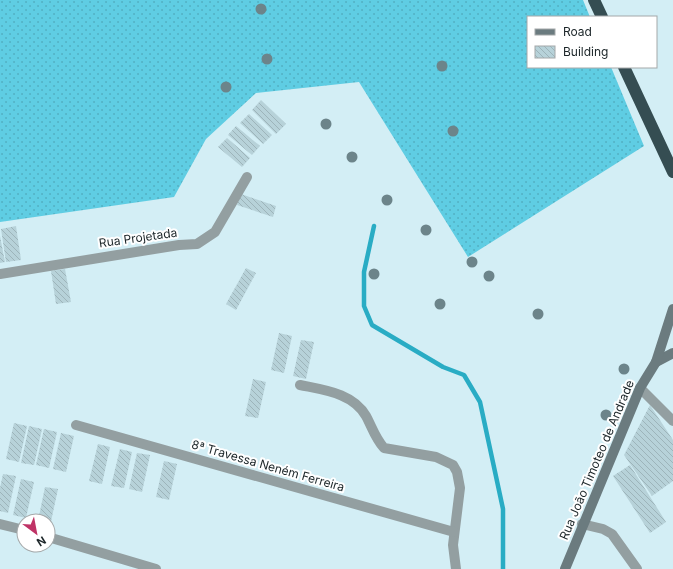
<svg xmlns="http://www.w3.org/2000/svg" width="673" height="569" font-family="Inter,sans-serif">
<defs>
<pattern id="grass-dots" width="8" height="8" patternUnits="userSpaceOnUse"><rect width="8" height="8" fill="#5fcde3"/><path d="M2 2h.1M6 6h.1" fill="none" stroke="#52b0c3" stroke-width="1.8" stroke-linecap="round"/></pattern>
<pattern id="building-back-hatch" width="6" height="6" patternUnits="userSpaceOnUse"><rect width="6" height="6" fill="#b7d2d9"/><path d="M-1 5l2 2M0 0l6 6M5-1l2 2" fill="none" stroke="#9db4ba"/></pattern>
</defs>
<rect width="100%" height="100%" fill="#d3eef5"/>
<!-- grass -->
<polygon fill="url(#grass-dots)" points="0,0 583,0 590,17 528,17 528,67 611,67 644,146 468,257 359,82 256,93 206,139 174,197 0,222"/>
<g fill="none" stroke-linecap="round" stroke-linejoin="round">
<!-- stream -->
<polyline stroke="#29acc4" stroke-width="4.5" points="374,226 364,272 364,306 372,325 443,367 464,375 480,402 503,509 503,569"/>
</g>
<!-- building -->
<g fill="url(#building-back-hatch)">
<polygon points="261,100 286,124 276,134 252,110"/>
<polygon points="249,114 272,135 263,144 240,123"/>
<polygon points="236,126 260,146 252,155 228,135"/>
<polygon points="227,138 250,158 242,167 218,147"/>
<polygon points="241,194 276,206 273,217 237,205"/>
<polygon points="16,226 21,260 6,262 1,229"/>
<polygon points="0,236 5,262 0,263"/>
<polygon points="246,268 256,273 236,310 226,304"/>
<polygon points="65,269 71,302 56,304 51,271"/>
<polygon points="279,333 292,336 284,373 271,370"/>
<polygon points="301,340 314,342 306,379 293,376"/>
<polygon points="253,379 266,382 258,418 245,416"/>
<polygon points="650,405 673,440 673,481 652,496 624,455"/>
<polygon points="14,423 27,426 19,462 6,459"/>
<polygon points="29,426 42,429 34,465 21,463"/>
<polygon points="44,429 57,432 49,468 36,465"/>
<polygon points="61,433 74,436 66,472 53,469"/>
<polygon points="98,444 110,447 102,484 89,481"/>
<polygon points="120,449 132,452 124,488 111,486"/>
<polygon points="137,453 150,455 142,492 129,489"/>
<polygon points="164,461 177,464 169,500 156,497"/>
<polygon points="630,465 666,522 650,533 613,476"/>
<polygon points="3,474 16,476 8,513 0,511 0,488"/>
<polygon points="21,479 34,482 26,518 13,515"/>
<polygon points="45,487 58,489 50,526 48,525 48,521 38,521"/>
</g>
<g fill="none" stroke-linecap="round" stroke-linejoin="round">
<!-- street -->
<g stroke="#939fa1" stroke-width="10">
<polyline points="0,274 179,245 197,244 215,232 247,177"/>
<path d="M300,385c24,5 53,8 66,31 6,11 9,22 18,32l52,9 17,8 4,7 3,16 -7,57 3,24"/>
<polyline points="640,388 673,421"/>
<polyline points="76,425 454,532"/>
<polyline points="0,524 24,530"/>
<polyline points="582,524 603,529 612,534 637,569"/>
<polyline points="48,537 156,569"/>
</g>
<!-- secondary -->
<g stroke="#6b7b7f" stroke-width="10">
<polyline points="656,362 673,353"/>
<polyline points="565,569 640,388 656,362 673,309"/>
</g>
<!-- highway -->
<g stroke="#354d52" stroke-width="12">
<polyline points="594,0 602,17"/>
<polyline points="624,67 673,172"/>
</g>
</g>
<!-- trees -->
<g fill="#6c848a">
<circle cx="261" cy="9" r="5.5"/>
<circle cx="267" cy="59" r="5.5"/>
<circle cx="442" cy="66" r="5.5"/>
<circle cx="226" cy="87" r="5.5"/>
<circle cx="326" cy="124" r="5.5"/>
<circle cx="453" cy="131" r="5.5"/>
<circle cx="352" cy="157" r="5.5"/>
<circle cx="387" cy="200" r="5.5"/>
<circle cx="426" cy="230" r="5.5"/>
<circle cx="472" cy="262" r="5.5"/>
<circle cx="374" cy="274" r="5.5"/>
<circle cx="489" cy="276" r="5.5"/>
<circle cx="440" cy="304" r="5.5"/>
<circle cx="538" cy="314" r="5.5"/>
<circle cx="624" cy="369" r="5.5"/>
<circle cx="606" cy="415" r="5.5"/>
</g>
<g text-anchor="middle" stroke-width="4" stroke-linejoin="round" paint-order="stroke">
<!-- street labels -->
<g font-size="12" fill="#1b2528" stroke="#fff">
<text transform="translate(138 238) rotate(-8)" y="4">Rua Projetada</text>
<text transform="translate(597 460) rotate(-67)" y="4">Rua João Timoteo de Andrade</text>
<text transform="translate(268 466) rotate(16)" y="4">8ª Travessa Neném Ferreira</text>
</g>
</g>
<!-- legend -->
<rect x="527" y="16" width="130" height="52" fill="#ffffff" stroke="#a4a8a9"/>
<rect x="535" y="29" width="20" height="6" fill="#6b7b7f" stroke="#a4a8a9"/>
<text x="563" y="36" font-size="12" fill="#1b2528">Road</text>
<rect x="535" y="46" width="20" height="12" fill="url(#building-back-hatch)" stroke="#a4a8a9"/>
<text x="563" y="56" font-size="12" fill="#1b2528">Building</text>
<!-- north arrow -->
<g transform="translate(36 533) rotate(148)"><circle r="19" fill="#ffffff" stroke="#a4a8a9"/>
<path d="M0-3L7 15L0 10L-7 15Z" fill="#bf3366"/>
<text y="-6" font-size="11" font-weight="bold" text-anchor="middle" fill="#1b2528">N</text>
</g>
</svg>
